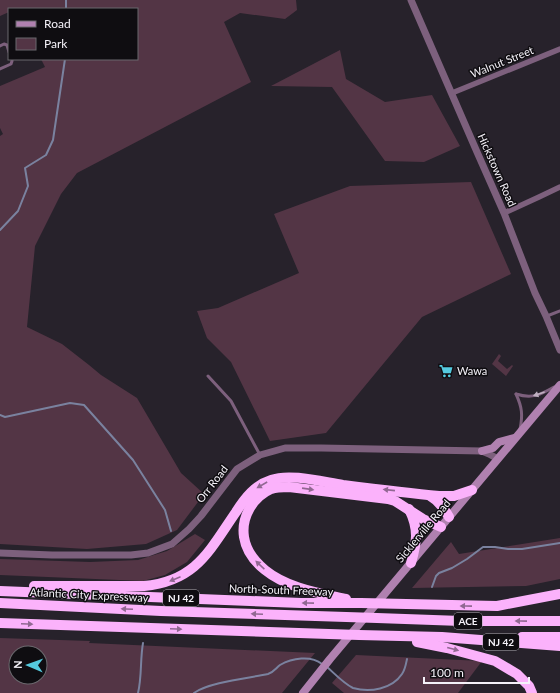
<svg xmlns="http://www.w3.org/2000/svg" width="560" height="693" font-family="Lato,sans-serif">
<rect width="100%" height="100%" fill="#27222b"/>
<!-- green -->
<g fill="#533545" fill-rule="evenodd">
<polygon points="0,0 296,0 297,10 285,19 240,13 224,22 251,82 77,173 61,194 35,246 27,327 62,344 89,365 101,375 137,398 181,473 204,494 177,530 146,544 87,549 0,544 0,136 3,134 0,128 0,86 45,67 41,59 137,59 137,9 9,9 9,12 0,16"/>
<polygon points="340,50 346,79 385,102 432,95 460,146 424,162 385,161 332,87 271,86"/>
<polygon points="471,182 511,274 422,317 326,433 270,441 231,362 207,338 197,311 218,308 299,273 274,214 350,186"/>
<polygon points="499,354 501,356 498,361 507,369 512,365 513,366 506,376 492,364"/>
<polygon points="195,534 205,540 187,562 165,575 143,581 0,575 0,559 90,562 138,560 167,551"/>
<polygon points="560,538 560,579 526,586 412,588 451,542 459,554"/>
<path d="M0,638l90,3 -1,2 226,10 -33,40h-282zM16,653h24v24h-24z"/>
<polygon points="356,655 482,661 458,693 344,693 332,683"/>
</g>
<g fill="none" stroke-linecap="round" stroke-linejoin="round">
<!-- stream -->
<g stroke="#7a829f" stroke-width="2">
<polyline points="66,9 66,0"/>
<polyline points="0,230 18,211 28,186 25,168 46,155 53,140 65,59"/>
<polyline points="0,415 5,417 70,403 84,405 133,460 165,510 171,531"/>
<polyline points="432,587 436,576 439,573 452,568 467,559 483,547 495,547 508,549 522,549 560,543"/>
<path d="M326,666c8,7 17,17 27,22 17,5 39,1 49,-14 3,-4 4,-10 5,-15"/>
<path d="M138,693c4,-16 2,-33 5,-50"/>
<path d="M194,693c15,-11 56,-15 74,-19 6,-2 8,-6 12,-9 12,-7 31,-10 42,-1"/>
</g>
<!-- service -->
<g stroke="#7d607d" stroke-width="3">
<polyline points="0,46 4,44 7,45 9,52"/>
<polyline points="0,69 11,64 12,61 12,59"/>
<polyline points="547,316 560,311"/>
<polyline points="208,376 231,401 260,455"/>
<path d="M516,394c16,5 24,1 38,-7"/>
<path d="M516,394c6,13 7,21 4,35"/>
</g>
<!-- minor -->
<g stroke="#7d607d" stroke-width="5.5">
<polyline points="452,93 560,49"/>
<polyline points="504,213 539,197 560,187"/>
</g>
<!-- tertiary -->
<g stroke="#7d607d" stroke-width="7">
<polyline points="411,0 477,152 504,213 535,293 546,316 560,350"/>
<polyline points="0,553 52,555 131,555 148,553 172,544 189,529 201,516 237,469 260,455 285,448 321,448 482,451 489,454 498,459"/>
</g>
<!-- secondary -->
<g stroke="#b081b0" stroke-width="8">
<polyline points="482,451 493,448 499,442 514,438"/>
<polyline points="303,693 330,659 560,385"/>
</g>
<!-- motorway -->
<g stroke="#fbb2fb" stroke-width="10">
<path d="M430,496c9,5 14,12 19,21"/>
<path d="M409,509c10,20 8,33 2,54"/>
<path d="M34,586h110c52,-5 65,-35 92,-74 9,-14 19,-27 35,-32 19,-7 52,2 72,5 32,4 64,8 96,11h15l18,-6"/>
<polyline points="0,591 301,603 361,603 497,606 560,594"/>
<path d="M346,599c-27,-6 -59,-11 -81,-29 -10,-8 -19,-20 -21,-33 -3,-20 9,-40 27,-48 5,-2 12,-2 18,-2l99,12 7,2 28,18 18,8"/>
<polyline points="0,603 161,611 377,618 461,621 560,621"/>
<polyline points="0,623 359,635 442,637 560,646"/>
<polyline points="522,637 560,637"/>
<polyline points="417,642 447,648 495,661 517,674 529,686 532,693"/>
</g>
</g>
<!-- one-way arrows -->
<defs><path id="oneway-solid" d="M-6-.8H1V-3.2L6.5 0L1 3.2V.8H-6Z"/></defs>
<use fill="#bfb0c1" href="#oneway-solid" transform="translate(539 394) rotate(161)"/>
<g fill="#916892">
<use href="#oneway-solid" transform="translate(262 485) rotate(150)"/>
<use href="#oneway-solid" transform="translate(308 489) rotate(8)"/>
<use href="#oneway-solid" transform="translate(389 490) rotate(-174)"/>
<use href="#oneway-solid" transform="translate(260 565) rotate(-137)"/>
<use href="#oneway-solid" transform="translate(175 579) rotate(157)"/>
<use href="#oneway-solid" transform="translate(308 603) rotate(-179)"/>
<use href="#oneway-solid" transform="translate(466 606) rotate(-179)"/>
<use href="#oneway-solid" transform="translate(127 609) rotate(-177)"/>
<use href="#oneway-solid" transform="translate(257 614) rotate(-178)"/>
<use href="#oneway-solid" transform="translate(521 621) rotate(-179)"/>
<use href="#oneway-solid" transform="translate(27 624) rotate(2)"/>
<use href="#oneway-solid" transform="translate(176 629) rotate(2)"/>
<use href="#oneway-solid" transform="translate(453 649) rotate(15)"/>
</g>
<!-- icons -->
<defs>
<g id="supermarket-bare" transform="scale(1.08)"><path d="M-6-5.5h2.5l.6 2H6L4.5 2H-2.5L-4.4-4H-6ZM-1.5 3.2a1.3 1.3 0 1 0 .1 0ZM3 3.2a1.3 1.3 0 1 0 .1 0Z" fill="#55cadf" stroke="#0f0d11" stroke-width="2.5" paint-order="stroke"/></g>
</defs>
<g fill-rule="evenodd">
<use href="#supermarket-bare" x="446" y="371"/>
</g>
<g text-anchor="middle" stroke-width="3" stroke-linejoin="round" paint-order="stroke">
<!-- shield labels -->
<g fill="#0f0d11" stroke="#b0adb3" stroke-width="1">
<rect x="163" y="590" width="36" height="16" rx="3"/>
<rect x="454" y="613" width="28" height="16" rx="3"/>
<rect x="483" y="634" width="36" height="16" rx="3"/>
</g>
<g font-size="10" font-weight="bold" fill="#f5f2f9">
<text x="181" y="602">NJ 42</text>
<text x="468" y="625">ACE</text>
<text x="501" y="646">NJ 42</text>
</g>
<!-- street labels -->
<g font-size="11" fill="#f5f2f9" stroke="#0f0d11">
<text transform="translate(502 62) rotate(-22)" y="4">Walnut Street</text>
<text transform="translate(497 170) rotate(66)" y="4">Hickstown Road</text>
<text transform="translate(212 484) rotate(-52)" y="4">Orr Road</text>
<text transform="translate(423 531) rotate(-50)" y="4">Sicklerville Road</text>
<text transform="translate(281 590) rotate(2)" y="4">North-South Freeway</text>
<text transform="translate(89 595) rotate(3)" y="4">Atlantic City Expressway</text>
</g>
<!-- poi labels -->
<g font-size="11" fill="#f5f2f9" stroke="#0f0d11" text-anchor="start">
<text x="457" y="375">Wawa</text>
</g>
</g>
<!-- legend -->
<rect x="8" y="8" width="130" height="52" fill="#0f0d11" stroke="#6b696e"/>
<rect x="16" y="21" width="20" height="6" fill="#b081b0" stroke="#6b696e"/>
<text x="44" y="28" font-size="12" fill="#f5f2f9">Road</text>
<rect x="16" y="38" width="20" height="12" fill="#533545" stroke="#6b696e"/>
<text x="44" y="48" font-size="12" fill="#f5f2f9">Park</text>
<!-- north arrow -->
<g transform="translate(28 665) rotate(272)"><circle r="19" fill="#0f0d11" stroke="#6b696e"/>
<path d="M0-3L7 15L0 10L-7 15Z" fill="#55cadf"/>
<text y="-6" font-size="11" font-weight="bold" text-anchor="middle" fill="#f5f2f9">N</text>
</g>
<!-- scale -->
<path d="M424 677v6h105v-6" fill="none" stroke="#f5f2f9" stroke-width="2"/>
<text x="430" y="677" font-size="12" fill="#f5f2f9" stroke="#0f0d11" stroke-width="3" paint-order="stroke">100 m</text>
</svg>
